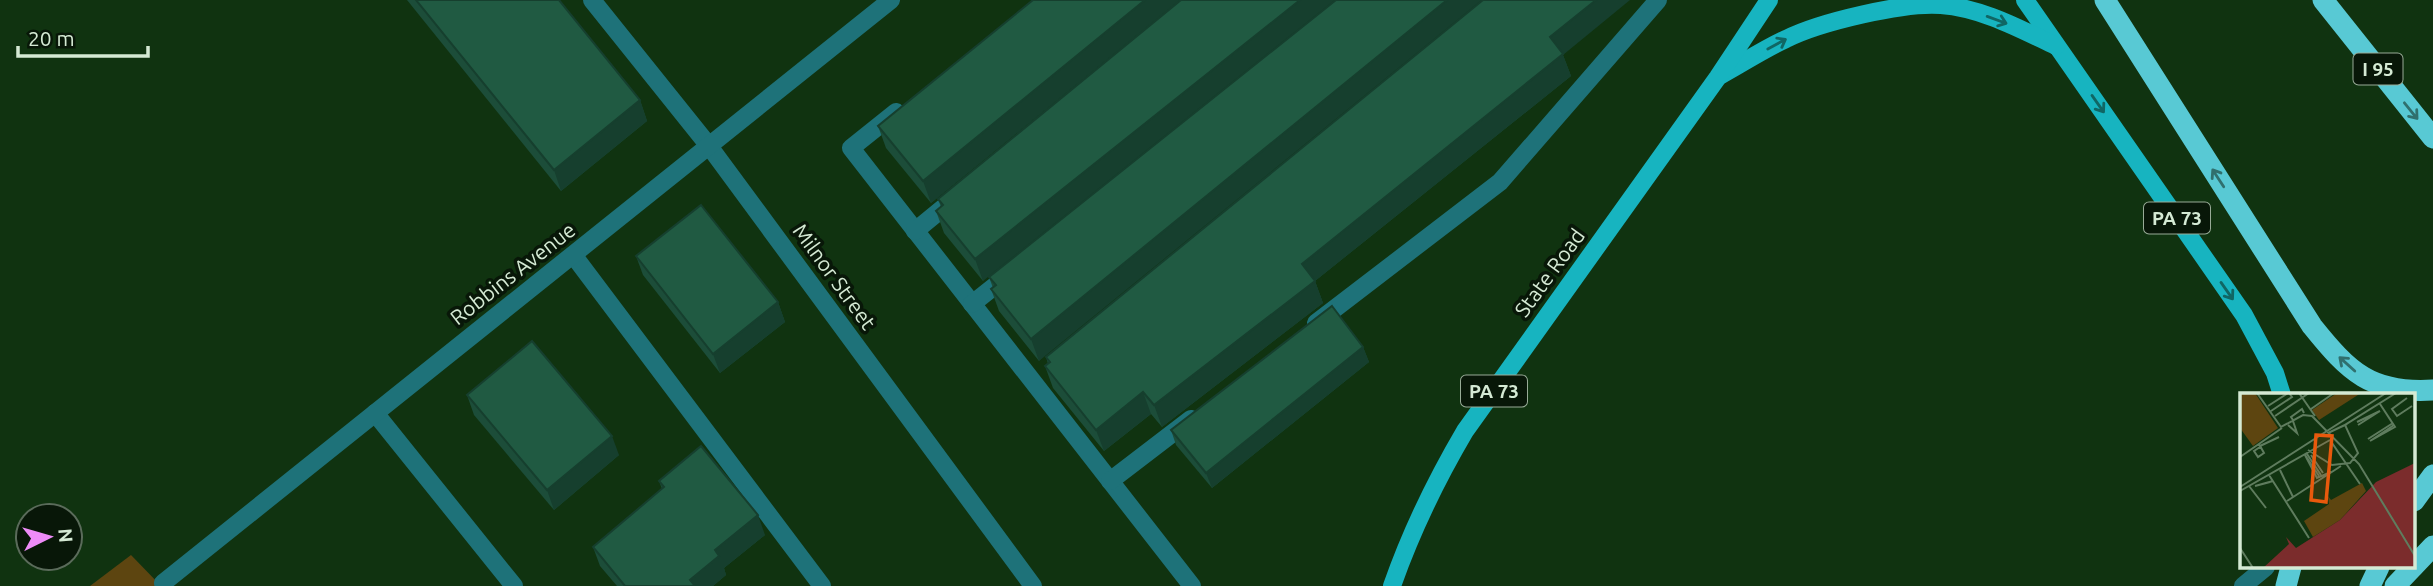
<svg xmlns="http://www.w3.org/2000/svg" width="2433" height="586" font-family="Ubuntu,sans-serif">
<rect width="100%" height="100%" fill="#103310"/>
<!-- green -->
<polygon fill="#5d4510" points="131,555 161,586 90,586"/>
<g fill="none" stroke-linecap="round" stroke-linejoin="round">
<!-- lane -->
<g stroke="#1e7279" stroke-width="18">
<polyline points="896,112 851,148 1192,586"/>
<polyline points="915,231 954,199"/>
<polyline points="574,256 822,586"/>
<polyline points="972,304 1011,273"/>
<polyline points="1316,323 1500,182 1658,0"/>
<polyline points="375,413 514,586"/>
<polyline points="1110,481 1191,419"/>
</g>
<!-- street -->
<g stroke="#1e7279" stroke-width="18">
<polyline points="592,0 709,146 1033,586"/>
<polyline points="163,583 891,0"/>
<polyline points="2243,586 2266,567"/>
</g>
<!-- primary -->
<g stroke="#17b4c0" stroke-width="18">
<polyline points="2025,0 2244,315 2275,373 2282,395"/>
<path d="M1721,75c22,-12 43,-26 65,-36 34,-17 118,-37 155,-34 41,3 79,24 115,41"/>
<path d="M1392,586c20,-57 43,-104 73,-155l253,-354 51,-77"/>
</g>
<!-- highway -->
<g stroke="#58c9d4" stroke-width="21">
<path d="M2105,0l207,326c37,46 59,68 121,64"/>
<polyline points="2323,0 2433,138"/>
<polyline points="2414,501 2433,475"/>
<polyline points="2414,566 2433,546"/>
<polyline points="2286,586 2291,567"/>
<polyline points="2370,586 2379,567"/>
<polyline points="2395,586 2413,567"/>
</g>
</g>
<!-- wall -->
<g fill="#1c4d39">
<polygon points="407,0 559,0 640,100 647,121 561,191"/>
<polygon points="1033,0 1180,0 931,203 886,148 878,126"/>
<polygon points="1181,0 983,281 944,233 936,211 941,207 938,199"/>
<polygon points="1336,0 1039,361 999,311 991,289 993,288 989,277"/>
<polygon points="1563,55 1571,76 1315,281 1323,303 1162,427 1151,414 1104,451 1053,388 1045,366 1048,364 1046,357"/>
<polygon points="636,256 778,302 785,322 720,373 643,275"/>
<polygon points="1363,347 1369,362 1212,488 1176,445 1171,430"/>
<polygon points="467,395 619,455 554,510 474,415"/>
<polygon points="659,481 765,535 724,568 726,575 713,586 617,586 600,566 593,547 662,489"/>
</g>
<!-- shaded-wall -->
<g fill="#163f2e">
<polygon points="1145,0 1180,0 931,203 923,181"/>
<polygon points="1300,0 1335,0 983,281 975,259"/>
<polygon points="1447,0 1482,0 1039,361 1031,339"/>
<polygon points="1596,0 1630,0 1563,55 1571,76 1310,285 1315,281 1323,303 1162,427 1154,405 1302,264 1550,37"/>
<polygon points="640,100 647,121 561,191 554,170"/>
<polygon points="778,302 785,322 720,373 713,354"/>
<polygon points="1363,347 1369,362 1212,488 1206,473"/>
<polygon points="1143,392 1151,414 1104,451 1096,430"/>
<polygon points="612,436 619,455 554,510 547,490"/>
<polygon points="758,515 765,535 724,568 726,575 713,586 692,586 690,580 715,550"/>
</g>
<!-- building -->
<g fill="#205a42" stroke="#163f2e" stroke-width="2">
<polygon points="416,0 559,0 640,100 554,170"/>
<polygon points="1033,0 1145,0 923,181 878,126"/>
<polygon points="1181,0 1300,0 975,259 936,211 943,205 938,199"/>
<polygon points="1336,0 1447,0 1031,339 991,289 996,285 989,277"/>
<polygon points="1483,0 1596,0 1550,37 1563,54 1302,264 1315,281 1154,405 1143,392 1096,430 1045,366 1050,362 1046,357"/>
<polygon points="701,205 778,302 713,354 636,256"/>
<polygon points="1332,306 1363,347 1206,473 1171,430"/>
<polygon points="532,341 612,436 547,490 467,395"/>
<polygon points="701,446 758,515 715,550 719,556 690,580 695,586 625,586 593,547 664,487 659,481"/>
</g>
<!-- one-way arrows -->
<defs><path id="oneway-shaft" d="M-6 0H5M1.5-3L5.5 0L1.5 3" fill="none" stroke-width="1.6" stroke-linecap="round" stroke-linejoin="round" transform="scale(1.75)"/></defs>
<g stroke="#106664">
<use href="#oneway-shaft" transform="translate(1997 20) rotate(20)"/>
<use href="#oneway-shaft" transform="translate(1777 44) rotate(-29)"/>
<use href="#oneway-shaft" transform="translate(2098 104) rotate(55)"/>
<use href="#oneway-shaft" transform="translate(2227 291) rotate(55)"/>
</g>
<g stroke="#30706e">
<use href="#oneway-shaft" transform="translate(2411 111) rotate(51)"/>
<use href="#oneway-shaft" transform="translate(2218 178) rotate(-123)"/>
<use href="#oneway-shaft" transform="translate(2347 364) rotate(-138)"/>
</g>
<g text-anchor="middle" stroke-width="7" stroke-linejoin="round" paint-order="stroke">
<!-- shield labels -->
<g fill="#081708" stroke="#98ab97" stroke-width="2">
<rect x="2353.5" y="53.5" width="49" height="31" rx="5"/>
<rect x="2144" y="202.5" width="66" height="31" rx="5"/>
<rect x="1461" y="375.5" width="66" height="31" rx="5"/>
</g>
<g font-size="19" font-weight="bold" fill="#d5ead4">
<text x="2378" y="76">I 95</text>
<text x="2177" y="225">PA 73</text>
<text x="1494" y="398">PA 73</text>
</g>
<!-- street labels -->
<g font-size="21" fill="#d5ead4" stroke="#081708">
<text transform="translate(1550 273) rotate(-54)" y="7">State Road</text>
<text transform="translate(513 274) rotate(-38)" y="7">Robbins Avenue</text>
<text transform="translate(834 277) rotate(54)" y="7">Milnor Street</text>
</g>
</g>
<!-- overview -->
<g transform="translate(2240 393)">
<rect width="175" height="175" fill="#103310"/>
<path d="M0,0h15l23,35 -25,18 -13,-18zM97,0h24l-42,27 -7,-10zM122,90l4,8 -26,29 -27,17 -9,-16 25,-17 -1,-8 3,4z" fill="#5d4510"/>
<path d="M175,70v105h-152l26,-24 -3,-7 10,11 44,-28 36,-38z" fill="#7b2c2c"/>
<path fill="none" stroke="#5f7c5e" stroke-width="2" d="M17,0l24,34 22,-12 9,1 47,48 56,92M59,0l16,23M167,5l-15,11 5,7 15,-10M28,13l20,-13M71,16l23,-16M31,18l21,-14 -3,-4M35,23l34,-23M53,27l-2,-3 11,-8 2,4M117,29l23,-11 -22,14M48,32l9,8 -4,-12M88,40l19,-9M128,46l25,-16M90,47l30,44M130,48l25,-14 -15,-23M130,48l24,-16M19,51l5,9 -6,4 -4,-6 6,-4M20,53l19,-9M68,57l24,15 18,-2 8,-10 -13,-28 51,-32M67,61l14,21M65,62l12,23 14,-6M65,62l14,21M71,62l12,18M0,64l42,-29M40,77l13,27M29,82l40,63M30,89l-15,4 18,-5M9,93l17,22M0,94l146,-94M0,98l90,-51M47,108l54,-35M0,155l13,20"/>
<path fill="#e8590c" fill-opacity="0.15" stroke="#e8590c" stroke-width="3.5" d="M76,42l16,1 -6,66 -15,-2z"/>
<rect width="175" height="175" fill="none" stroke="#d5ead4" stroke-width="3.5"/>
</g>
<!-- north arrow -->
<g transform="translate(49 537) rotate(85)"><circle r="33" fill="#081708" stroke="#5a6b5a" stroke-width="2"/>
<path d="M0-5L12 26L0 18L-12 26Z" fill="#ee8cf8"/>
<text y="-10" font-size="19" font-weight="bold" text-anchor="middle" fill="#d5ead4">N</text>
</g>
<!-- scale -->
<path d="M18 46v10h130v-10" fill="none" stroke="#d5ead4" stroke-width="3.5"/>
<text x="28" y="46" font-size="21" fill="#d5ead4" stroke="#081708" stroke-width="5" paint-order="stroke">20 m</text>
</svg>
